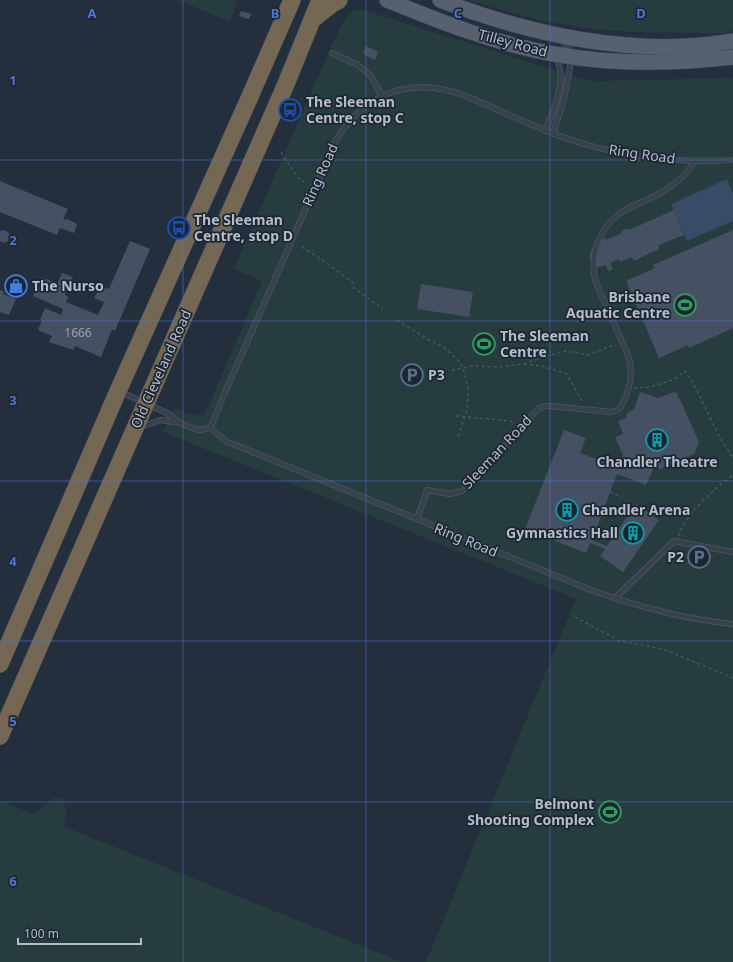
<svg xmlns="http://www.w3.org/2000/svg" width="733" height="962" font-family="'Noto Sans',sans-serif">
<rect width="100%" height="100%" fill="#242f3e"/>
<!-- green -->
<g fill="#263c3f">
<polygon points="178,0 238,0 230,22"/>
<path d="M469,0h264v31l-8,2c-51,0 -102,1 -152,-7 -35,-5 -70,-15 -104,-26z"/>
<path d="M355,10h8l220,69 14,2 136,-3v884h-307l150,-363 -413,-167 11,-24c11,4 20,10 31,6l57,-133 -28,-12 97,-222c7,-13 12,-29 24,-37z"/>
<polygon points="54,798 63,798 66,810 65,827 402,962 0,962 0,803 1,801 34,814"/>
</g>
<!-- water -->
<polygon fill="#394c67" points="727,179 733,194 733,221 687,241 671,204"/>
<!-- building -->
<g fill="#455162">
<polygon points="241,11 251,14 249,19 239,16"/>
<polygon points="366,46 378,52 375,60 363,54"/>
<polygon points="0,181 68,209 63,219 66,220 67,219 77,224 74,233 60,228 57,235 0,212"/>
<polygon points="674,210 684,235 659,245 659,249 634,261 632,257 620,262 619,259 610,263 613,269 608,271 606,265 597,268 595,262 592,263 589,255 591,254 590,251 601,246 598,241 606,238 606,240 622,233 621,231 628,228 629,230"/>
<polygon points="3,230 8,232 10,236 8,241 3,243 0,241 0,231"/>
<polygon points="733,230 733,328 689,348 688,345 659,358 626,281 655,268 653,265"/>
<polygon points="130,241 150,249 115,331 112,329 101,357 75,346 73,350 49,342 52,336 38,330 42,320 40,320 45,308 61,315 63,309 33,296 41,277 54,282 52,287 55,289 62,273 73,277 65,295 68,297 66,302 98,315 104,302 94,298 99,290 96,289 97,286 100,287 101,286 109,289"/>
<polygon points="421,284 473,292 469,317 417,309"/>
<polygon points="0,290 4,292 3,294 16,299 9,315 0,312"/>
<polygon points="640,392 658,398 674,392 677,393 699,442 694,454 660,469 654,467 646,485 617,474 592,540 607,546 636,504 659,520 623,572 600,556 605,549 590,543 586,553 525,529 564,430 586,438 580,453 618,467 623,455 615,437 623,434 618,421 626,418 627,413 634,409"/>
</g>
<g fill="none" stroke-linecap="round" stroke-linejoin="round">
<!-- lane casing -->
<g stroke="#565f6c" stroke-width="6">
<g id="lane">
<polyline points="332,53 358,65 371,76 382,96"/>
<path d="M545,131c9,-23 23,-50 11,-74"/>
<path d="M553,134l11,-35 8,-42c0,-9 -5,-11 -11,-17"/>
<path d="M121,392l46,21 13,10 12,5 8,2 10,-2 3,-6 10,-25 112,-255c25,-43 66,-64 115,-51 13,3 25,9 37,14 28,13 57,26 87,36 51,16 106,22 159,19"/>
<polyline points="140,427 161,420 179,423"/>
<path d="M210,428l17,14 16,6 348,142c47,17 92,29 142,34"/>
<path d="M417,519l10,-29 23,4 12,-3 76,-82 7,-3h6l60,6 6,-2 3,-2c10,-16 14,-36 8,-53 -8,-17 -15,-34 -22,-50 -5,-10 -11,-21 -12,-32 -3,-22 7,-45 25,-59 12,-9 29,-13 43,-22 11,-7 27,-18 32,-31"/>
<polyline points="615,598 674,541 733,552"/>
</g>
</g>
<!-- primary casing -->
<g stroke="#414a57" stroke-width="16">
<g id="primary">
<path d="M387,0c54,22 109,44 167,54 59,11 120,10 179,3"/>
<path d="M440,0c91,35 196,58 293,41"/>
</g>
</g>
<!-- highway casing -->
<g stroke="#434c59" stroke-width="18">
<g id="highway">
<polyline points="313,19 332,4 339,0"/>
<polyline points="0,664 118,391 248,101 292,0"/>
<polyline points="0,736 286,84 320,0"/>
</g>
</g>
<!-- path -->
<g stroke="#44595c" stroke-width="1.5" stroke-dasharray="3 3" stroke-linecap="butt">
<polyline points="281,152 298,178 304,182"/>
<polyline points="302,247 324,261 353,283 354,288 383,309"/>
<polyline points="397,320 429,340 442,346 456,358 463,368 468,389 467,410 457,439"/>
<polyline points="524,364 542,366 567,374 583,403"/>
<polyline points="452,370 473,366 498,367 523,364 544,357 566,351 588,355 616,344"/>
<path d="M634,388l16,-1 23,-7 12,-9c14,20 22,42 33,63 4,8 10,16 15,24"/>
<polyline points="456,416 510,421 515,423"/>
<polyline points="610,492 622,497"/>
<path d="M679,536c3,-19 38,-50 54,-61"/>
<polyline points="575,617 620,641 663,649 733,678"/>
</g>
<!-- lane -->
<use href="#lane" stroke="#38414e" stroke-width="5"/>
<!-- primary -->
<use href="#primary" stroke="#56606e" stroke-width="15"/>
<!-- highway -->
<use href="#highway" stroke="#746855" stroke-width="17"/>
</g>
<!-- grid -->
<path fill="none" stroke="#5274d3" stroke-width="1" stroke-opacity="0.55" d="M183,0v962M366,0v962M550,0v962M0,160h733M0,321h733M0,481h733M0,641h733M0,802h733"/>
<!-- icons -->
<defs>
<g id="bus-ring" transform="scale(1.15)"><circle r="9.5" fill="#1d2633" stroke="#1a4fb4" stroke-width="1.5"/><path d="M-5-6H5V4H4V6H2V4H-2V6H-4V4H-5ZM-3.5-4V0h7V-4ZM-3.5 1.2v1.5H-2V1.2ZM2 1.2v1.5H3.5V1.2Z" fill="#1a4fb4"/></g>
<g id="shop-ring" transform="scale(1.15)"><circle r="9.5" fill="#1d2633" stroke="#3f7fe0" stroke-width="1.5"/><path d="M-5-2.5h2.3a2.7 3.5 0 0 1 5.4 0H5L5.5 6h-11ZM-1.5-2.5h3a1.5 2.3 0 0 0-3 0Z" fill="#3f7fe0"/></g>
<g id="stadium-ring" transform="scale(1.15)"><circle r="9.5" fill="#1d2633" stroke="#2e9e5b" stroke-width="1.5"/><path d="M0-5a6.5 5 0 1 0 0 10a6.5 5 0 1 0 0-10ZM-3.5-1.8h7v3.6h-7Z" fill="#2e9e5b"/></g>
<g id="parking-ring" transform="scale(1.15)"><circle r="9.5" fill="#1d2633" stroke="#5c6f8a" stroke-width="1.5"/><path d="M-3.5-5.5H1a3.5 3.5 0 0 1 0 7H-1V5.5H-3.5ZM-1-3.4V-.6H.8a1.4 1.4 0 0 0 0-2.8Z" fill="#5c6f8a"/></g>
<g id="building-ring" transform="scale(1.15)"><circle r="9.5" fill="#1d2633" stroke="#0f9aa8" stroke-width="1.5"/><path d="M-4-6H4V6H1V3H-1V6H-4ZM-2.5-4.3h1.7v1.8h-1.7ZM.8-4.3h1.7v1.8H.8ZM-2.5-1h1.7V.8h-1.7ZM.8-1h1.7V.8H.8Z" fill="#0f9aa8"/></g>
</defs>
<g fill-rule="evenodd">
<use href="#bus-ring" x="290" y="110"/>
<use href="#bus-ring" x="179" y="228"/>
<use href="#shop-ring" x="16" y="286"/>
<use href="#stadium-ring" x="685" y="305"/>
<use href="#stadium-ring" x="484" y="344"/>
<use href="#parking-ring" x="412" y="375"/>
<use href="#building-ring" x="657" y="440"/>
<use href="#building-ring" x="567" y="510"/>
<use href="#building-ring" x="633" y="533"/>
<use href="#parking-ring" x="699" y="557"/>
<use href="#stadium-ring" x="610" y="812"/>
</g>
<g text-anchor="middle" stroke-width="3.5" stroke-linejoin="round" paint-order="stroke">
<!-- number labels -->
<g font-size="12" fill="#98a1af">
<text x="78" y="337">1666</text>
</g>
<!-- street labels -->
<g font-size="14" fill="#b4bcc9" stroke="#1d2633">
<text transform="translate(513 43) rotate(15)" y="5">Tilley Road</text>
<text transform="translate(642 154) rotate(8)" y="5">Ring Road</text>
<text transform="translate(320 175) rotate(-66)" y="5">Ring Road</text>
<text transform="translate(161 369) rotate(-66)" y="5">Old Cleveland Road</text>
<text transform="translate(497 452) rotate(-47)" y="5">Sleeman Road</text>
<text transform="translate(466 540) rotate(22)" y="5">Ring Road</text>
</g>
<!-- poi labels -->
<g font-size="14" font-weight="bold" fill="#b4bcc9" stroke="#1d2633" text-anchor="start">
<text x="306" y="107">The Sleeman<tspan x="306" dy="16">Centre, stop C</tspan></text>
<text x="194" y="225">The Sleeman<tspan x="194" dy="16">Centre, stop D</tspan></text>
<text x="32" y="291">The Nurso</text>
<text x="670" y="302" text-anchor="end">Brisbane<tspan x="670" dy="16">Aquatic Centre</tspan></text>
<text x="500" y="341">The Sleeman<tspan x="500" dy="16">Centre</tspan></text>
<text x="428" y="380">P3</text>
<text x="657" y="467" text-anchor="middle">Chandler Theatre</text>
<text x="582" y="515">Chandler Arena</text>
<text x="618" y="538" text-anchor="end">Gymnastics Hall</text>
<text x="684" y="562" text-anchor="end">P2</text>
<text x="594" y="809" text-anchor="end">Belmont<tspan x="594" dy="16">Shooting Complex</tspan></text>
</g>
</g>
<g font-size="13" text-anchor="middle" font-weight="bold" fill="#5274d3" stroke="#1d2633" stroke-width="3.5" stroke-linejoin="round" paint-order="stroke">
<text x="92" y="18">A</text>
<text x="275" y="18">B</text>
<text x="458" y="18">C</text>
<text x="641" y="18">D</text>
<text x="13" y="85">1</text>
<text x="13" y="245">2</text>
<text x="13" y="405">3</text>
<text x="13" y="566">4</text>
<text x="13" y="726">5</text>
<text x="13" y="886">6</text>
</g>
<!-- scale -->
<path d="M18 938v6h123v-6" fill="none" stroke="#b4bcc9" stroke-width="2"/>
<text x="24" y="938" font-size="12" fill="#b4bcc9" stroke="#1d2633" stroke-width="3" paint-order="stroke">100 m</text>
</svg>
